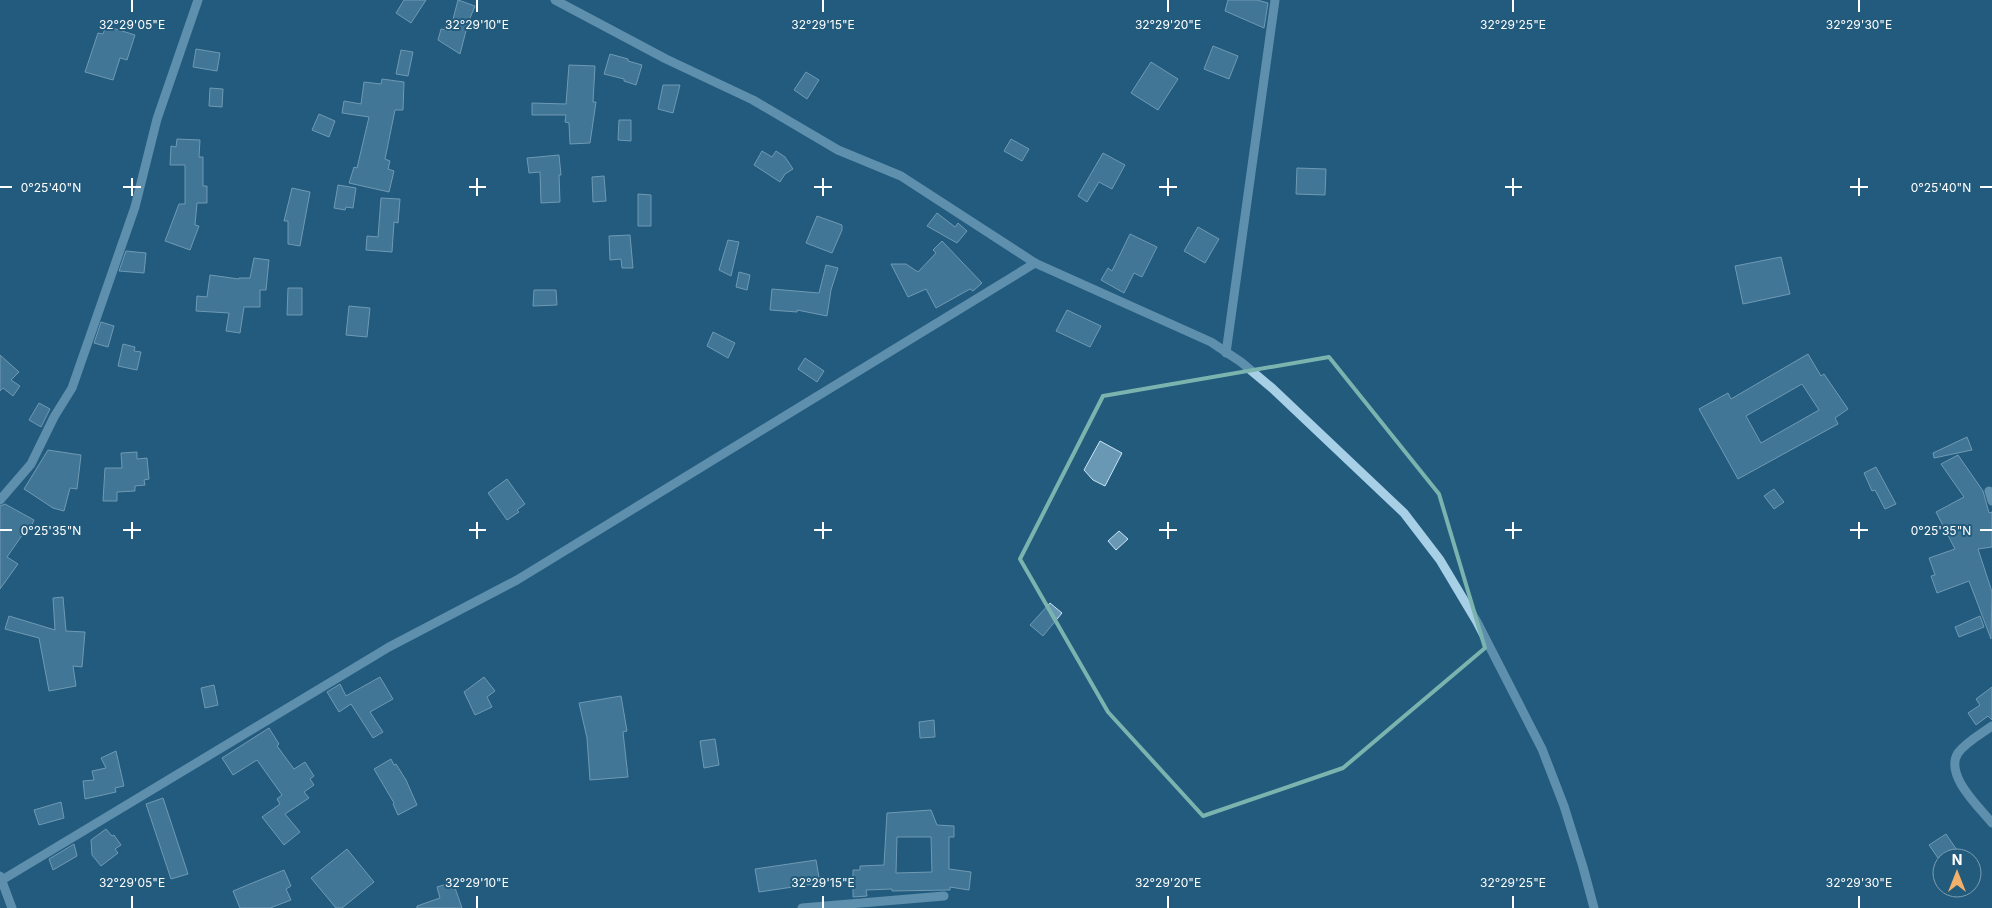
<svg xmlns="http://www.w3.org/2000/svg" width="1992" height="908" font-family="Inter,sans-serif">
<rect width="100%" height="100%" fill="#235b7d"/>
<!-- building -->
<g fill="#6898b4" stroke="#cae5f5" fill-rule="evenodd">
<polygon points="404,0 426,0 411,23 396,13"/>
<polygon points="458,0 475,6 468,23 460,54 438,40 441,29 450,31"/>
<polygon points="1228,0 1257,0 1268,3 1264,28 1225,11"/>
<polygon points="106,26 135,35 127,60 120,58 113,80 85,72 98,33 103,34"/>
<polygon points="1213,46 1238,56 1229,79 1204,69"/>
<polygon points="196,49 220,53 217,71 193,67"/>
<polygon points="401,50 413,52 408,76 396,74"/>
<polygon points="610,54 628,59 628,61 642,65 636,85 624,81 624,79 604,74"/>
<polygon points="1151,62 1178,79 1158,110 1131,93"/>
<polygon points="569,65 595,66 593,102 596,102 590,143 570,144 569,123 565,122 566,115 532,115 532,103 566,104"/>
<polygon points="806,72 819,80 807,99 794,90"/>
<polygon points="382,79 404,82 403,110 395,110 385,159 390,161 388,169 394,171 389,192 349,183 354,167 357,168 369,117 342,113 344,101 361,104 364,82 381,84"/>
<polygon points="663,85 680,85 673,113 658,109"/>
<polygon points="210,88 223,89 222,107 209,106"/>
<polygon points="319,114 335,121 329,137 312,130"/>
<polygon points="619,120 631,120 631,141 618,140"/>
<polygon points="177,139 200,140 199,157 203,157 203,186 207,186 207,203 197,203 195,225 199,226 190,250 165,241 179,204 185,204 185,165 170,165 171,146 176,147"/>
<polygon points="1011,139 1029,149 1022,161 1004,151"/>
<polygon points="762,151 772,157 776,151 785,157 793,169 785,174 780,182 754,165"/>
<polygon points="1103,153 1125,165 1112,189 1099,182 1087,202 1078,196"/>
<polygon points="559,155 561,175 559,175 560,202 541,203 540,172 529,173 527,158"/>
<polygon points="1297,168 1326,169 1325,195 1296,194"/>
<polygon points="604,176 606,201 593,202 592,177"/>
<polygon points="338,185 356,188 353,208 346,207 345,210 334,208"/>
<polygon points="292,188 310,192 300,246 288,244 288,221 284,221"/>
<polygon points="638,194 651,195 651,226 638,226"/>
<polygon points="381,198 400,199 398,223 394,222 392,252 366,250 367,236 378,237"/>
<polygon points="937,213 955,227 958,223 967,231 957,243 927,226"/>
<polygon points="817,216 842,225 842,230 832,253 806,243"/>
<polygon points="1198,227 1219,239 1205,263 1184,251"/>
<polygon points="1130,234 1157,247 1142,277 1134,273 1124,293 1101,280 1108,268 1112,271"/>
<polygon points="630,235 633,268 622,268 621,259 610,260 609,236"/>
<polygon points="728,240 739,242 731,276 719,270"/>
<polygon points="942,241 982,283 973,291 970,289 936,308 926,289 908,297 891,264 906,264 918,272 936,253 933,250"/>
<polygon points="126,251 146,253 144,273 119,271"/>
<polygon points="1781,257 1790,294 1743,304 1735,266"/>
<polygon points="254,258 269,260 266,290 260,290 260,307 244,307 240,333 226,331 229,313 196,311 197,296 207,297 210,275 239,279 239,278 250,278"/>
<polygon points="826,265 838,268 831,290 827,316 797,310 797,312 770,310 772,289 819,293"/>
<polygon points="739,272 750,275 747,290 736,287"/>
<polygon points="288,288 302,288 302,315 287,315"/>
<polygon points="534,290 556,290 557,305 533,306"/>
<polygon points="349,306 370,308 367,337 346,335"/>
<polygon points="1067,310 1101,326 1090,347 1056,331"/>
<polygon points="101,322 114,326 108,347 94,343"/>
<polygon points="713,332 735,343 728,358 707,346"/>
<polygon points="123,344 135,347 134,351 141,352 137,370 118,366"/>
<path d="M1808,354l13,22 3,-2 24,35 -13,9 3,6 -100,55 -39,-70 29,-16 3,6zM1802,384l17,26 -58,33 -15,-27z"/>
<polygon points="0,355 19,372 11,380 20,386 13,396 3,388 0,391"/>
<polygon points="805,358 824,371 817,382 798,369"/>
<polygon points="39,403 50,409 41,427 29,420"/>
<polygon points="1967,437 1972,450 1934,458 1933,453"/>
<polygon points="1100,441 1122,453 1105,486 1093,480 1084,470"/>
<polygon points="48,450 81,455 77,489 70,488 64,511 53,508 24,489"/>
<polygon points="137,452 137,459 147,458 149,479 144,480 145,485 135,486 135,491 117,492 117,501 103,501 105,468 122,468 121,453"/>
<polygon points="1958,455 1983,491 1989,513 1992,512 1992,547 1978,549 1992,592 1991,639 1969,581 1937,593 1931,576 1935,575 1929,558 1955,549 1936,512 1964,497 1941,464"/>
<polygon points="1876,467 1896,504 1885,509 1875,490 1872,491 1864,473"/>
<polygon points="507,479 525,504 517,510 519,512 507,520 488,493"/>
<polygon points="1774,489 1784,502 1774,509 1764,496"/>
<polygon points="5,504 34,520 27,536 23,534 7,557 18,564 0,589 0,506"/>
<polygon points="1119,531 1128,539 1116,550 1108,541"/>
<polygon points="63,597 66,631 85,632 82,667 73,666 76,686 49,691 39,638 5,629 9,616 55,630 53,598"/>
<polygon points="1050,603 1062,613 1043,636 1030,625"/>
<polygon points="1980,616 1984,627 1959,637 1955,627"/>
<polygon points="380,677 393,699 370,712 383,732 373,738 351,704 339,712 327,692 340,684 346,696"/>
<polygon points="484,677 495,691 487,697 492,707 475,715 464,692"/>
<polygon points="214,685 218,705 205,708 201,688"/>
<polygon points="1992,687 1992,720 1988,716 1976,725 1968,713 1980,705 1976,699"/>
<polygon points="621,696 627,731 623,732 628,777 590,780 587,738 579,703"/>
<polygon points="934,720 935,737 920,738 919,722"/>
<polygon points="269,728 279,744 277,746 294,769 305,762 314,776 310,779 314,785 304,792 309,798 285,814 300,832 284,845 262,817 280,804 277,799 282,795 257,760 233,775 222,758"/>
<polygon points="715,739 719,765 704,768 700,741"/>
<polygon points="116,751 124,786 115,788 116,792 85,799 83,781 94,780 92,771 106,768 101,758"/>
<polygon points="391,759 394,765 396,764 406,780 417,805 398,815 393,804 394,803 374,769"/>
<polygon points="163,798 188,874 171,879 146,804"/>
<polygon points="61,802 64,818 39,825 34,810"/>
<path d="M931,810l6,15 17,1v11h-5v32l22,3 -2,18 -19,-3v3l-58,1v-2l-26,1 1,6 -14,1v-27h7v-4l24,-1 3,-52zM897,837h34l1,35 -36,1z"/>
<polygon points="106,829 112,836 114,835 121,845 115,849 118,853 101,866 92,855 91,840"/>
<polygon points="1946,834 1959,853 1952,858 1938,858 1929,845"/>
<polygon points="74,844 77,856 53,870 49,859"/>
<polygon points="347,849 374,882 342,908 336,908 311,878"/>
<polygon points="816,860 820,883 759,892 755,869"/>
<polygon points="284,870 291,886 286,889 291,900 270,908 240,908 233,891"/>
<polygon points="453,882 462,908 417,908 417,906 440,898 437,887"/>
</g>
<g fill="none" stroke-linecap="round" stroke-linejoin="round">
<!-- minor -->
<g stroke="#a7cfe6" stroke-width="9">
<polyline points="555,0 666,59 753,100 838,150 901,176 1035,263 1211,342 1241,362 1272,388 1404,513 1440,560 1477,622 1542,749 1564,806 1583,867 1594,908"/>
<polyline points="1226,353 1275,0"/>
<polyline points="1989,491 1992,501"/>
<polyline points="0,500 31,464 54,417 72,388 135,207 157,119 198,0"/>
<path d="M1992,726c-11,8 -26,16 -34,27 -14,22 21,54 34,70"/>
<polyline points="0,876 12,908"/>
<polyline points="2,880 389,647 517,580 1035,263"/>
<polyline points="802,908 944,896"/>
</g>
</g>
<!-- marked area -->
<path d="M0 0H1992V908H0ZM1329,357l110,137 46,154 -142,120 -140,48 -95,-104 -88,-153 83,-163z" fill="#235b7d" fill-opacity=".55" fill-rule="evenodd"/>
<path fill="none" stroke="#7bb4af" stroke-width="4" stroke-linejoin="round" d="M1329,357l110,137 46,154 -142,120 -140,48 -95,-104 -88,-153 83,-163z"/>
<!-- ticks -->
<path fill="none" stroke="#fff" stroke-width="2" d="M132,0v12M477,0v12M823,0v12M1168,0v12M1513,0v12M1859,0v12M132,178v18M477,178v18M823,178v18M1168,178v18M1513,178v18M1859,178v18M0,187h12M123,187h18M469,187h17M814,187h18M1159,187h18M1505,187h17M1850,187h18M1980,187h12M132,522v17M477,522v17M823,522v17M1168,522v17M1513,522v17M1859,522v17M0,530h12M123,530h18M469,530h17M814,530h18M1159,530h18M1505,530h17M1850,530h18M1980,530h12M132,896v12M477,896v12M823,896v12M1168,896v12M1513,896v12M1859,896v12"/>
<g font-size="12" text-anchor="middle" fill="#fff" stroke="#235b7d" stroke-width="4" stroke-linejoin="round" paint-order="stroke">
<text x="132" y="29">32°29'05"E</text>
<text x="477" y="29">32°29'10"E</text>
<text x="823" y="29">32°29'15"E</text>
<text x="1168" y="29">32°29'20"E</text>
<text x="1513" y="29">32°29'25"E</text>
<text x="1859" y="29">32°29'30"E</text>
<text x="51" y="192">0°25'40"N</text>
<text x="1941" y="192">0°25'40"N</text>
<text x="51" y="535">0°25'35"N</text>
<text x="1941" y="535">0°25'35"N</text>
<text x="132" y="887">32°29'05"E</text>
<text x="477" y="887">32°29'10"E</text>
<text x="823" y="887">32°29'15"E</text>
<text x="1168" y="887">32°29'20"E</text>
<text x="1513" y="887">32°29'25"E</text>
<text x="1859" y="887">32°29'30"E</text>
</g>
<!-- north arrow -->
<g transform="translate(1957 873)"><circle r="24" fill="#235b7d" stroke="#7b9db1"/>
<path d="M0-4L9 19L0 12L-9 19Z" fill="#f1b16a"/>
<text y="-8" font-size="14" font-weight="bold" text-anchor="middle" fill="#ffffff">N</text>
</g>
</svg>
